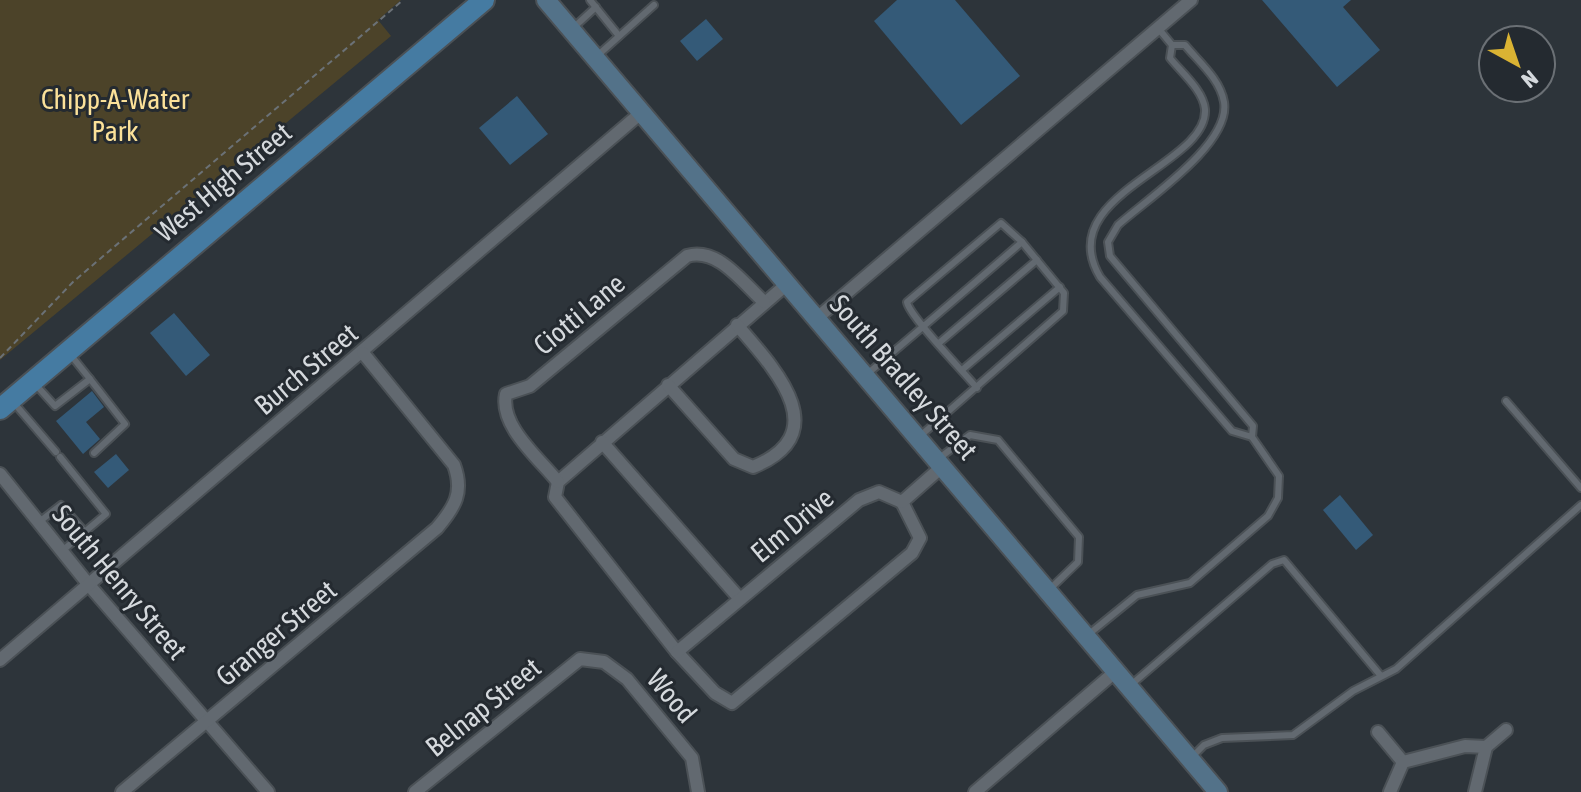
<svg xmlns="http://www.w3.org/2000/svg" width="1581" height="792" font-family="'Asap Condensed',sans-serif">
<rect width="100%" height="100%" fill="#2d343a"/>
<!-- green -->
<polygon fill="#4c4329" points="0,0 401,0 378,20 391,36 0,360"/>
<!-- building -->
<g fill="#345a78">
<polygon points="897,0 955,0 1020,76 961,125 874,21"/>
<polygon points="1262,0 1351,0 1343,7 1380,50 1337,87"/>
<polygon points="706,19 723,39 697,61 680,41"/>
<polygon points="517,96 548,134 510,165 479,128"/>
<polygon points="174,313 210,355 186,376 150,333"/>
<polygon points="92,391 104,407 86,422 100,439 83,454 56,421"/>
<polygon points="116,454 129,470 108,488 94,472"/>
<polygon points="1340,495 1373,535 1356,550 1323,510"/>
</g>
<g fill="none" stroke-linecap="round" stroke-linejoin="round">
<!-- lane casing -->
<g stroke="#4b5156" stroke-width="10">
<g id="lane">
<polyline points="590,0 619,36"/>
<path d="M1158,28l14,17 -2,13c11,14 33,32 35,51 4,57 -154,85 -105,168l132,154 20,6"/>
<polyline points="572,29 596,7"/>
<polyline points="597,56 654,5"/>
<polyline points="939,343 1037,260"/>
<polyline points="962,370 1060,287"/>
<path d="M866,375c52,-44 104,-88 156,-133l-21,-19 -94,79c2,14 57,70 70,86"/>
<polyline points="90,379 125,424 94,453"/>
<polyline points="36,385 55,406 90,379 70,354"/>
<polyline points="1506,401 1581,488"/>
<polyline points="14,403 56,452"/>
<polyline points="919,437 1063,311 1064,293 1022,242"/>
<polyline points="60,457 106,514 62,551"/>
<polyline points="938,459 970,435 998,440 1079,537 1078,562 1051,588"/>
<polyline points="39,522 61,505 85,532"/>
<path d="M1089,634l48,-39 53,-12 78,-67 10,-18 1,-22 -27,-39 1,-11 -143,-170 -2,-14 10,-17c29,-26 113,-81 106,-123 -4,-23 -25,-40 -39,-57h-13"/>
<polyline points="1132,684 1272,564 1284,560 1381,676"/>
<polyline points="1193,756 1204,745 1222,738 1293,735 1353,691 1396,669 1581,505"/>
</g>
</g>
<!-- street casing -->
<g stroke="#4b5156" stroke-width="16">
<g id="street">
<polyline points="787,284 558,482 555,497 677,652 715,693 732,703 912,553 920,538 902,502"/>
<polyline points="816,319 1191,0"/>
<path d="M668,385l66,74 19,8c83,-34 22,-98 -16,-142"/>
<polyline points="602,442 740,599"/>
<polyline points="0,474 89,585 268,792"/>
<path d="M558,482c-19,-24 -59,-56 -52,-88l24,-8 157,-130c31,-9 55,26 77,46"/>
<polyline points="677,652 859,500 879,492 902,502 944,465"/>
<polyline points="0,660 642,112"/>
<polyline points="1378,732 1403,762"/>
<polyline points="1486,747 1506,730"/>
<path d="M122,792l315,-264c18,-21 27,-36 17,-63l-91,-112"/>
<polyline points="415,792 580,659 604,662 627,679 692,758 698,792"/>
<polyline points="975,792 1116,671"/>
<polyline points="1390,792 1403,762 1465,746 1486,747 1475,792"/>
</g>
</g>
<!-- secondary casing -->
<g stroke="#4b5156" stroke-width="22">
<polyline id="secondary" points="546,0 1218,792"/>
</g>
<!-- primary casing -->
<g stroke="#4b5156" stroke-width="24">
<polyline id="primary" points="0,409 484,0"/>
</g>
<!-- path -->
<polyline stroke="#6b7176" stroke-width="2" stroke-dasharray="6 4" stroke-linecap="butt" points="0,358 73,282 403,0"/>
<!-- lane -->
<use href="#lane" stroke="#626970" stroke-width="6"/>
<!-- street -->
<use href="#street" stroke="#626970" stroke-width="12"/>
<!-- secondary -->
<use href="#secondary" stroke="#537289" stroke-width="18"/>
<!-- primary -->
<use href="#primary" stroke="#457ba2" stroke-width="20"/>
</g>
<g text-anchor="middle" stroke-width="6" stroke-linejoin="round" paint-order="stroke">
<!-- park labels -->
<g font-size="28" fill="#fbe199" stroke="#242a30">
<text x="115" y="109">Chipp-A-Water<tspan x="115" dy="32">Park</tspan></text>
</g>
<!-- street labels -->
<g font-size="28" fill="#d5d9dd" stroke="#242a30">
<text transform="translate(223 182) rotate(-40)" y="10">West High Street</text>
<text transform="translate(579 314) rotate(-40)" y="10">Ciotti Lane</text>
<text transform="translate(306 369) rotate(-40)" y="10">Burch Street</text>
<text transform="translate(904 377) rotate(49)" y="10">South Bradley Street</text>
<text transform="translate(792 525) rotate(-40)" y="10">Elm Drive</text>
<text transform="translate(120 582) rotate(50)" y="10">South Henry Street</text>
<text transform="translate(276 633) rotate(-40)" y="10">Granger Street</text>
<text transform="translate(672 696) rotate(50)" y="10">Wood</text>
<text transform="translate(483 707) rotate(-39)" y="10">Belnap Street</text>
</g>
</g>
<!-- north arrow -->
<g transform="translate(1517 64) rotate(140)"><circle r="38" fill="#242a30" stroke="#6b7075" stroke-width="2"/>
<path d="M0-6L14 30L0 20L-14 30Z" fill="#dab333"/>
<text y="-12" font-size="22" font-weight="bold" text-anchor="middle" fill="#d5d9dd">N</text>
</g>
</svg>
